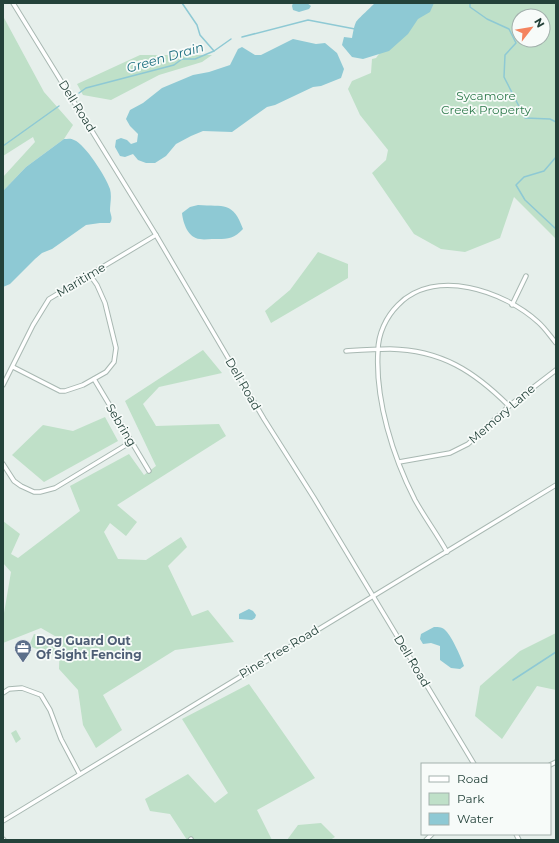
<svg xmlns="http://www.w3.org/2000/svg" width="559" height="843" font-family="Montserrat,sans-serif">
<rect width="100%" height="100%" fill="#e6efeb"/>
<!-- green -->
<g fill="#bfe0c8" fill-rule="evenodd">
<path d="M417,3h139v236l-42,-42 -14,41 -35,14 -24,-3 -27,-15 -42,-61 14,-13 2,-10 -28,-35 -12,-26 4,-8 19,-8 1,-14 4,-1zM519,16h24v24h-24z"/>
<polygon points="3,16 44,92 73,125 64,139 26,167 3,191 3,177 35,142 33,137 3,156"/>
<polygon points="140,55 212,55 202,62 159,75 111,100 83,95 77,84"/>
<polygon points="318,252 348,264 348,278 271,323 265,311 290,290"/>
<polygon points="203,350 222,373 159,387 143,404 156,426 219,424 226,436 117,505 137,522 126,536 110,523 104,532 118,559 146,560 181,537 187,547 168,566 192,616 208,610 234,642 175,650 103,695 122,730 96,748 83,725 78,690 59,669 60,639 41,628 3,643 3,619 11,572 3,563 3,521 20,534 11,554 18,558 80,511 70,486 129,454 144,475 156,466 125,401"/>
<polygon points="105,417 118,441 44,482 12,455 43,425 73,431"/>
<polygon points="556,633 556,690 537,686 502,739 475,716 480,686 520,651"/>
<polygon points="34,634 58,642 54,655 29,646"/>
<polygon points="249,684 315,778 257,810 272,840 187,840 170,814 150,811 145,799 188,774 215,803 228,793 182,719"/>
<polygon points="16,730 21,739 16,743 11,733"/>
<polygon points="321,823 335,837 330,840 287,840 298,825"/>
</g>
<!-- water -->
<g fill="#8ec9d4">
<polygon points="293,3 307,3 311,6 309,9 299,12 293,10 292,6"/>
<path d="M375,3h59l-4,9 -12,7 -10,15 -19,17 -26,8 -11,-2 -10,-12 2,-8 8,1c1,-5 2,-12 4,-16 1,-2 18,-18 19,-19z"/>
<polygon points="293,39 316,44 325,43 337,53 344,69 341,78 321,86 313,87 275,105 267,107 232,132 203,131 191,136 176,144 166,156 155,163 146,163 138,160 133,154 125,157 120,156 115,147 116,140 121,138 127,140 131,144 137,142 138,134 130,126 126,119 130,110 143,103 162,88 193,75 209,72 230,65 238,49 242,47 255,55 261,55"/>
<path d="M64,139c3,0 7,-1 10,1 11,4 32,37 36,49 2,8 0,14 0,22 1,5 3,7 0,12h-10l-14,2 -34,24 -10,4 -7,6 -25,25 -7,3v-96l23,-24z"/>
<path d="M198,205c26,2 35,-4 45,24 -10,11 -17,10 -31,10 -4,0 -8,1 -12,0 -12,-1 -17,-16 -18,-26l8,-6z"/>
<polygon points="249,609 253,611 256,615 255,618 252,620 239,619 239,614"/>
<path d="M434,627c5,0 9,0 12,4 6,6 16,28 18,35l-4,3 -9,-1 -11,-8v-14l-9,-3 -8,1 -3,-5 1,-5z"/>
</g>
<g fill="none" stroke-linecap="round" stroke-linejoin="round">
<!-- stream -->
<g stroke="#8ec9d4" stroke-width="1.5">
<polyline points="182,3 197,25 200,35 214,51"/>
<polyline points="470,3 470,7 487,19 509,29 516,43 505,55 504,77 525,118 550,119 556,122"/>
<polyline points="242,37 308,20 355,29"/>
<polyline points="79,93 86,88 174,65 182,59 195,59 214,51 231,39"/>
<polyline points="3,146 59,106"/>
<polyline points="556,157 544,171 524,177 516,185 525,200 556,229"/>
<polyline points="513,680 556,652"/>
</g>
<!-- minor casing -->
<g stroke="#a8b8b2" stroke-width="5.5">
<g id="minor">
<polyline points="13,3 156,235 264,419 314,498 474,764"/>
<polyline points="512,305 526,276"/>
<path d="M346,351c15,-1 29,-2 44,-2 51,1 84,22 119,57"/>
<polyline points="13,367 60,391 65,391 83,385 106,372 114,362 116,348 105,303 97,285 90,275"/>
<polyline points="94,379 149,471"/>
<polyline points="3,385 33,325 49,299 156,235"/>
<polyline points="399,462 450,453 468,444 509,406 556,370"/>
<polyline points="3,464 14,481 21,486 34,492 40,492 55,488 131,442"/>
<path d="M447,552c-10,-18 -22,-34 -32,-52 -22,-43 -40,-100 -37,-149 0,-17 8,-34 20,-46 37,-38 106,-14 140,17 7,6 12,14 18,21"/>
<polyline points="3,693 9,689 22,688 41,695 50,710 61,739 79,773"/>
<polyline points="550,765 556,762"/>
<polyline points="3,821 556,485"/>
<polyline points="516,834 519,840"/>
<polyline points="3,839 4,840"/>
<polyline points="190,840 191,839"/>
<polyline points="426,840 432,834"/>
</g>
</g>
<!-- minor -->
<use href="#minor" stroke="#fff" stroke-width="3.5"/>
</g>
<!-- icons -->
<defs>
<g id="office-pin" transform="scale(0.9)"><path d="M0 17L-7.5 6A9.5 9.5 0 1 1 7.5 6Z" fill="#5c6f8a" stroke="#f7fbf9"/><path d="M-6-3h4V-5.5h4V-3h4V5H-6ZM-1-4.5V-3h2v-1.5ZM-6 0V1H6V0Z" fill="#fff"/></g>
</defs>
<g fill-rule="evenodd">
<use href="#office-pin" x="23" y="648"/>
</g>
<g text-anchor="middle" stroke-width="3.5" stroke-linejoin="round" paint-order="stroke">
<!-- park labels -->
<g font-size="12" fill="#2d7a4b" stroke="#f7fbf9">
<text x="486" y="100">Sycamore<tspan x="486" dy="14">Creek Property</tspan></text>
</g>
<!-- street labels -->
<g font-size="12" fill="#24423a" stroke="#f7fbf9">
<text transform="translate(77 106) rotate(58)" y="4">Dell Road</text>
<text transform="translate(81 280) rotate(-31)" y="4">Maritime</text>
<text transform="translate(243 384) rotate(60)" y="4">Dell Road</text>
<text transform="translate(502 414) rotate(-41)" y="4">Memory Lane</text>
<text transform="translate(121 425) rotate(59)" y="4">Sebring</text>
<text transform="translate(279 652) rotate(-31)" y="4">Pine Tree Road</text>
<text transform="translate(412 661) rotate(59)" y="4">Dell Road</text>
</g>
<!-- service labels -->
<g font-size="12" font-weight="bold" fill="#4e5e75" stroke="#f7fbf9" text-anchor="start">
<text x="36" y="645">Dog Guard Out<tspan x="36" dy="14">Of Sight Fencing</tspan></text>
</g>
<!-- water labels -->
<g font-size="13" font-style="italic" fill="#1c6f80" stroke="#f7fbf9">
<text transform="translate(165 57) rotate(-16)" y="5">Green Drain</text>
</g>
</g>
<!-- border -->
<rect width="559" height="843" fill="none" stroke="#24423a" stroke-width="8"/>
<!-- legend -->
<rect x="421" y="763" width="130" height="72" fill="#f7fbf9" stroke="#a3b1ad"/>
<rect x="429" y="776" width="20" height="6" fill="#ffffff" stroke="#a3b1ad"/>
<text x="457" y="783" font-size="12" fill="#24423a">Road</text>
<rect x="429" y="793" width="20" height="12" fill="#bfe0c8" stroke="#a3b1ad"/>
<text x="457" y="803" font-size="12" fill="#24423a">Park</text>
<rect x="429" y="813" width="20" height="12" fill="#8ec9d4" stroke="#a3b1ad"/>
<text x="457" y="823" font-size="12" fill="#24423a">Water</text>
<!-- north arrow -->
<g transform="translate(531 28) rotate(59)"><circle r="19" fill="#f7fbf9" stroke="#a3b1ad"/>
<path d="M0-3L7 15L0 10L-7 15Z" fill="#f4845f"/>
<text y="-6" font-size="11" font-weight="bold" text-anchor="middle" fill="#24423a">N</text>
</g>
</svg>
